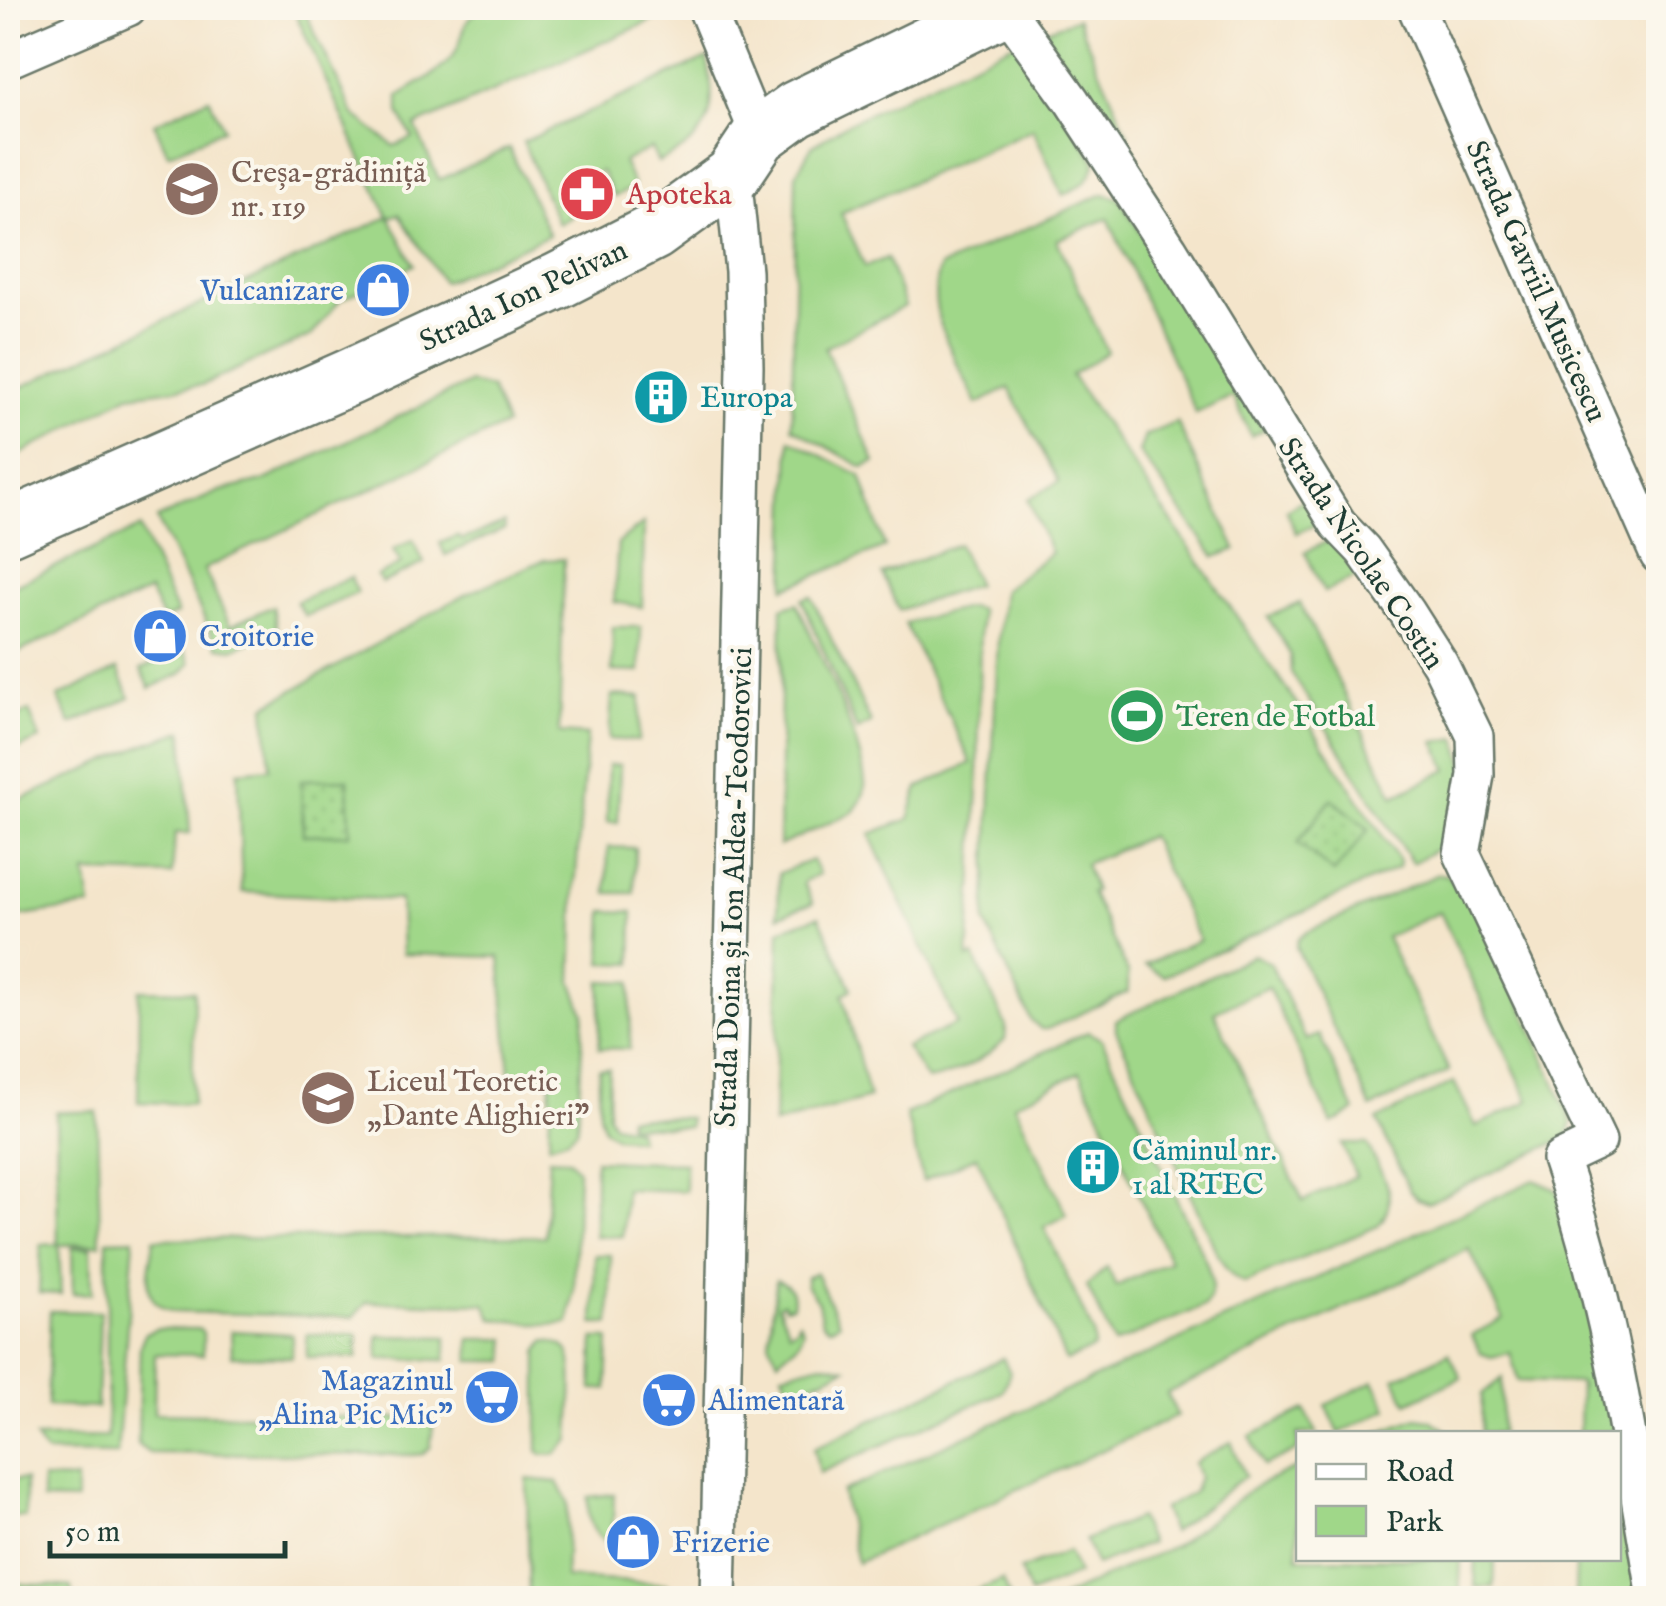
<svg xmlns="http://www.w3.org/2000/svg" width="1666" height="1606" font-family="'IM FELL English',serif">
<defs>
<pattern id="park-dots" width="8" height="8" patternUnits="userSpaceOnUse" patternTransform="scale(2.5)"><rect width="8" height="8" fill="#a0d789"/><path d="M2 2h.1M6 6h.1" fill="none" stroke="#89b977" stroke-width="1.8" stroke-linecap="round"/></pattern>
</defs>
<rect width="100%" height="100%" fill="#fbf7ec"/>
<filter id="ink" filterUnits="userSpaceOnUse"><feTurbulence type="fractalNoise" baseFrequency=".01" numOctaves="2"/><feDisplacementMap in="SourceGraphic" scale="20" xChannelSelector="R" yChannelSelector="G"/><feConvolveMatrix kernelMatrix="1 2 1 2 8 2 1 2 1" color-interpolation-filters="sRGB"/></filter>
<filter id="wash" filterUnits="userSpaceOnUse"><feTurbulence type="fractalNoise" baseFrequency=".0048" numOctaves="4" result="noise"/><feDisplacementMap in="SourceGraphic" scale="40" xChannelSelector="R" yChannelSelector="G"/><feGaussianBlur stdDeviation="2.25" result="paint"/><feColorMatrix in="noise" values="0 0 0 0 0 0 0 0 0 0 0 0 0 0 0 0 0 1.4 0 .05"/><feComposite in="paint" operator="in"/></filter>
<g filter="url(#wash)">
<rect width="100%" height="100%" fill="#f4e5cb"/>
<!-- green -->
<g fill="#a0d789" stroke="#608a5e" stroke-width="2.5">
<path d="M293,8h10l51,107 40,31 19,-8 -14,-25v-17c19,-13 48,-26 58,-47 9,-20 4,-25 23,-41h170l6,11 -241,107 24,54 70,-32 40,87 -106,47 -44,-68 -10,3 25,48 -74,35 -28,35 -110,50 -73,10 -121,66v-68l380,-176z"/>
<polygon points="1077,18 1128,135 1113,141 1043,31"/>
<path d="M1018,41l78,121c-6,20 -15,24 -33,33l-30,-66 -192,84 24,54 22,-9 18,48 -80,42 50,114 -12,5 -71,-40 4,-253 16,-28 33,-21z"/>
<path d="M707,58c11,55 5,80 -49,104l-7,-14 -28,14 11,24 -20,11 -13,-26 -41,20 11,26 -13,7 -35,-82z"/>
<polygon points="209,98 224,129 168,154 154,123"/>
<path d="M1103,194l16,4 146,231 -14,7 -18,-40 -37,17 -88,-195 -51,22 50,112 -36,23 219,319 109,167 -1,7 -234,108 -19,-11 54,-25 -49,-104 -65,28 10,27 -4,1 37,80v20l-81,37h-6l-10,-9 -46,-98 13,-281 5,-51 48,-37 -23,-54 31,-17 -50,-94 -32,16c-18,-41 -55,-92 -37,-137z"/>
<polygon points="469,383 491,388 506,425 204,569 230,626 273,606 277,630 233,649 218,647 157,519 220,491 263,481"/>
<polygon points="1177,422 1236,549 1215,557 1139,452 1145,436"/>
<polygon points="790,439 861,476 885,547 785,588"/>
<polygon points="1305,499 1322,522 1296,533 1286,510"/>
<polygon points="504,523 505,529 445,555 440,543 458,536 462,540"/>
<polygon points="644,523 642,607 614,602 618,543"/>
<polygon points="140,528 177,614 163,620 149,591 8,657 8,588"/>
<polygon points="1332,539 1365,572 1324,592 1305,552"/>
<polygon points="413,540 424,563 382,583 377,576 401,564 393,550"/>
<polygon points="958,544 977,585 899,610 882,574"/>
<polygon points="564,559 559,733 587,735 575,887 572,981 584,1014 577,1130 568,1138 549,1144 551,1076 510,1074 500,957 402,954 400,900 242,892 238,771 270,768 265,706 466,594 544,560"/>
<polygon points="351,577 357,593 305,616 296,602"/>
<polygon points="811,596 871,723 857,730 802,599"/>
<path d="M797,603c20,47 64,133 68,180 1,11 -5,20 -12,29l-74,34 3,-238z"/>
<polygon points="1300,603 1394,796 1448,770 1435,742 1457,738 1467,774 1450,842 1412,863 1291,672 1290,654 1268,617"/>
<path d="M970,607l10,3 -2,176 -10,173 6,-3 32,70 -1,14c-19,19 -52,36 -78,40l-21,-33 51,-23 -87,-190 39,-15 9,-31 53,-25 -66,-140z"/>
<polygon points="613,627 641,627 640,672 612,671"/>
<polygon points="184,650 190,663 181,674 150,688 141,669"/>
<polygon points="118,669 130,698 71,724 58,697"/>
<polygon points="612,695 641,697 638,741 609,739"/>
<polygon points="29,711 40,739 10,752 8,721"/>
<polygon points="183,731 190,833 175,833 172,875 86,873 91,906 8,918 8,805 145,744"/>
<polygon points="608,765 620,765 618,822 607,822"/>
<polygon points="608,847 635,848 634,893 607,893"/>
<polygon points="812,860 819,874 803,882 813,903 778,916 779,873"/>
<polygon points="1439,874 1448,875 1487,924 1572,1123 1567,1137 1428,1203 1418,1199 1410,1191 1377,1120 1454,1082 1476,1126 1529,1101 1440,912 1386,937 1449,1071 1371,1108 1296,947 1298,939 1305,933"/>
<polygon points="604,911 633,912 632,964 602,963"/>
<polygon points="819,916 852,989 843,995 869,1098 774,1124 780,930"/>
<path d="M1254,955l16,8 36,77 13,-5 36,76 -23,13 -64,-137 -54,25 89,189 53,-25 -14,-32h25c14,31 35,53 11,82l-133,57c-16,-6 -22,-19 -30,-34l-99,-219v-10z"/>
<polygon points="601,981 631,982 630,1049 599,1048"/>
<polygon points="139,990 194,991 192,1104 138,1102"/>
<path d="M1088,1032l14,8 104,222c6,17 10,29 -1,44l-91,38 -27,-58 20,-19 9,19 54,-25 -90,-189 -66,32 53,111 -23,12 49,106 1,15 -28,13 -89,-205 -54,25 -17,-67z"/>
<polygon points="599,1069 609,1069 608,1115 613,1124 637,1129 639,1139 616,1137 604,1129 599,1114"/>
<polygon points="56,1112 97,1112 100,1244 59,1245 61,1294 39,1293 41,1245 58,1244"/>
<polygon points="628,1117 689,1118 689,1127 628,1125"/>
<path d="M549,1158l19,1 10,11 -4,119 -5,34 -21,2 -55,-6 -8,-15 -118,-2 -14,15 -179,-5c-38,-11 -23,-41 -20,-73l391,-3z"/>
<polygon points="595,1160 685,1163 685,1191 625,1189 623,1236 595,1237"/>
<polygon points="1534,1180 1555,1189 1567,1205 1615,1433 1579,1433 1580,1383 1518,1381 1510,1353 1491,1357 1480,1353 1472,1335 1503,1318 1469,1249 1167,1393 1177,1416 857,1563 842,1492"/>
<polygon points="134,1239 117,1454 46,1453 35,1438 107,1437 107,1240"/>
<polygon points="91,1247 92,1293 73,1294 72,1248"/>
<polygon points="595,1255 611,1255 610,1324 594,1324"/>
<polygon points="816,1273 839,1323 829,1328 822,1323 818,1302 806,1285 807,1277"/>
<path d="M776,1280c13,3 19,12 16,25l-7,2 -2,-5 -5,3 11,26 7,-3 3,-7 4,8 -4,13 -21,18 -9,-19z"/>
<polygon points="50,1311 100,1312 97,1408 47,1406"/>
<polygon points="156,1329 200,1329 203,1333 203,1355 155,1354 154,1413 434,1419 430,1448 423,1454 414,1455 149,1453 138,1445 140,1346 145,1333"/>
<polygon points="231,1331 292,1334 292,1357 232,1356"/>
<polygon points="307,1334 358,1335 357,1358 307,1357"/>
<polygon points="378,1336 446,1337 446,1360 379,1359"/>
<rect x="470" y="1339" width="36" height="22"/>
<polygon points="594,1339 609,1339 607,1389 592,1389"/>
<path d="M545,1341c8,1 17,2 22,9 10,11 3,72 3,90l-14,14 -13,1 -5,-4v-99z"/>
<polygon points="1449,1353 1461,1378 1407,1403 1395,1378"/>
<polygon points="1003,1358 1010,1373 1002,1392 819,1473 814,1448"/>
<polygon points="822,1363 846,1368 791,1393 783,1373"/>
<polygon points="1502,1378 1501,1433 1481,1433 1482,1394"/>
<polygon points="1374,1381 1388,1409 1339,1433 1326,1405"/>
<polygon points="1305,1410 1317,1433 1298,1434 1298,1450 1264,1466 1250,1436"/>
<polygon points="1417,1418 1430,1420 1450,1433 1376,1433"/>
<polygon points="1231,1442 1245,1476 1172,1532 1163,1509 1194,1492 1199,1477 1194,1463"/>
<polygon points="1619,1453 1645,1598 1575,1598 1576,1559 1618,1558"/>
<polygon points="1298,1467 1298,1558 1461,1559 1459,1598 1060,1598 1176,1545 1256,1486"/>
<polygon points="8,1479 25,1480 25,1517 8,1516"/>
<polygon points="42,1479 76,1480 76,1501 42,1500"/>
<polygon points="527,1479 558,1482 568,1502 565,1578 668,1584 667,1598 529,1598"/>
<path d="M614,1494l-2,51c-22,-11 -24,-24 -24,-48z"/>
<polygon points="1139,1518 1150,1543 1096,1565 1085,1540"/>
<polygon points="1068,1551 1078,1574 1030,1594 1020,1570"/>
<polygon points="1476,1559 1495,1559 1494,1587 1475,1587"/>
<polygon points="1003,1580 1010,1598 958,1598"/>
<polygon points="8,1583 71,1587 73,1598 8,1598"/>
</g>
<!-- park -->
<g fill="url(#park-dots)" stroke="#608a5e" stroke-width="2.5">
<polygon points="348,779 350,834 303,835 301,780"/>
<polygon points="1332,799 1369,829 1334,873 1297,843"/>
</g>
</g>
<g filter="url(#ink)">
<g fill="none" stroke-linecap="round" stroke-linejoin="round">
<!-- street casing -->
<g stroke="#6a7869" stroke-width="40">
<g id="street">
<polyline points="706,8 759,136"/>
<path d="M1005,8l67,93 97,148 169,275 25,26 44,62 33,52 35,72 1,39 -14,79 136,287 -38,18c49,141 71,292 96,439"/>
<polyline points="1416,8 1658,555"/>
<polyline points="8,60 128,8"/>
<polyline points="718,1598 745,367 743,271 733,175"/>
</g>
</g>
<!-- primary casing -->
<g stroke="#6a7869" stroke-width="60">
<polyline id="primary" points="8,528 350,377 558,281 654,232 733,175 759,136 796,109 1003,8"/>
</g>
<!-- street -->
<use href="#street" stroke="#fff" stroke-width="35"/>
<!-- primary -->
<use href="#primary" stroke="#fff" stroke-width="55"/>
</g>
</g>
<!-- icons -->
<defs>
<g id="school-disc" transform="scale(2.875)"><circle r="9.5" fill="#8d6e63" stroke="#fbf7ec"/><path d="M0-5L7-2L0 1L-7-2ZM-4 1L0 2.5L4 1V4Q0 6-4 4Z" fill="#fff"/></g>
<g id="pharmacy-disc" transform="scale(2.875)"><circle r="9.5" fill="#e0444e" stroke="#fbf7ec"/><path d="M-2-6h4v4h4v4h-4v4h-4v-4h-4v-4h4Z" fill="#fff"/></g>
<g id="shop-disc" transform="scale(2.875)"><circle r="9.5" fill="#3f7fe0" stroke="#fbf7ec"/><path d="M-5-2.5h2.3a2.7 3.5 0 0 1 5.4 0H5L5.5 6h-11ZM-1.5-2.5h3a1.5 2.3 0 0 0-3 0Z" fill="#fff"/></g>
<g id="building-disc" transform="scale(2.875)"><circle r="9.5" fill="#0f9aa8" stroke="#fbf7ec"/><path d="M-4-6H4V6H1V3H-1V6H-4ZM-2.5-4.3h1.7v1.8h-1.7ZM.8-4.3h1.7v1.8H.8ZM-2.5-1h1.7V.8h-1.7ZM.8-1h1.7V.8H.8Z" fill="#fff"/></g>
<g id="stadium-disc" transform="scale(2.875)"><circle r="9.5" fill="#2e9e5b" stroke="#fbf7ec"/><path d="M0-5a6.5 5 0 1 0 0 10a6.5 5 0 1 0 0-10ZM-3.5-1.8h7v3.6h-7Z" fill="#fff"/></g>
<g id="supermarket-disc" transform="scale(2.875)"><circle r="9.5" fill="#3f7fe0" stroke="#fbf7ec"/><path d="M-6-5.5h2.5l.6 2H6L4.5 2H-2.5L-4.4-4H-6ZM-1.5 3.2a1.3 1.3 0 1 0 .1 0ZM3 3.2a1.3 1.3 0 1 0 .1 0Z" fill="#fff"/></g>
</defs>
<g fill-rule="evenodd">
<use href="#school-disc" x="192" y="189"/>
<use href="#pharmacy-disc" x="587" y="194"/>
<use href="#shop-disc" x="383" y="290"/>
<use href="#building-disc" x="661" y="397"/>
<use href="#shop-disc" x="160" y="636"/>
<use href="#stadium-disc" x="1137" y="716"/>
<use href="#school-disc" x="328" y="1098"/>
<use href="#building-disc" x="1093" y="1167"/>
<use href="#supermarket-disc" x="492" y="1397"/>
<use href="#supermarket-disc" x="669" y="1400"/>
<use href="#shop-disc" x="633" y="1542"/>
</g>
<g text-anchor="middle" stroke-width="8" stroke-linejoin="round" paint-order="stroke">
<!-- education labels -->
<g font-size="30" fill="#785e54" stroke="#fbf7ec" text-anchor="start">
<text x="231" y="182">Creșa-grădiniță<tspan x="231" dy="34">nr. 119</tspan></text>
<text x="367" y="1091">Liceul Teoretic<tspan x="367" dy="34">„Dante Alighieri”</tspan></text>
</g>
<!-- health labels -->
<g font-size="30" fill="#be3a42" stroke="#fbf7ec" text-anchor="start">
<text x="626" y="204">Apoteka</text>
</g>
<!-- street labels -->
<g font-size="30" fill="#1f3d34" stroke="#fbf7ec">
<text transform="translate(1537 281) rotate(66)" y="10">Strada Gavriil Musicescu</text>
<text transform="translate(523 295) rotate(-25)" y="10">Strada Ion Pelivan</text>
<text transform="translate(1362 553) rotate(56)" y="10">Strada Nicolae Costin</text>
<text transform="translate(733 887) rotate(-88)" y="10">Strada Doina și Ion Aldea-Teodorovici</text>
</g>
<!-- shop labels -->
<g font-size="30" fill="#366cbe" stroke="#fbf7ec" text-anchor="start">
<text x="344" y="300" text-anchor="end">Vulcanizare</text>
<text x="199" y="646">Croitorie</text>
<text x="453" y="1390" text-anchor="end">Magazinul<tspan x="453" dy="34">„Alina Pic Mic”</tspan></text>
<text x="708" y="1410">Alimentară</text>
<text x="672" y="1552">Frizerie</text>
</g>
<!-- culture labels -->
<g font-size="30" fill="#0d838f" stroke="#fbf7ec" text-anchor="start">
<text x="700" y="407">Europa</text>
<text x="1132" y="1160">Căminul nr.<tspan x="1132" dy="34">1 al RTEC</tspan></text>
</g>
<!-- leisure labels -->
<g font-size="30" fill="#27864d" stroke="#fbf7ec" text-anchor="start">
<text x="1176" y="726">Teren de Fotbal</text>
</g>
</g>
<!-- margin -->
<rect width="1666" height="1606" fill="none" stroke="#fbf7ec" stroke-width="40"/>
<!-- legend -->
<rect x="1296" y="1431" width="325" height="130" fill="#fbf7ec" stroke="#a3ada2" stroke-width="2.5"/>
<rect x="1316" y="1464" width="50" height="15" fill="#ffffff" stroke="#a3ada2" stroke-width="2.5"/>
<text x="1386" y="1481" font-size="30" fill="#1f3d34">Road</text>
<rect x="1316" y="1506" width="50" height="30" fill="#a0d789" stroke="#a3ada2" stroke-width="2.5"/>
<text x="1386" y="1531" font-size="30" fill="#1f3d34">Park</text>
<!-- scale -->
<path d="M50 1541v15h235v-15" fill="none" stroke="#1f3d34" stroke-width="5"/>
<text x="65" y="1541" font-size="30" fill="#1f3d34" stroke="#fbf7ec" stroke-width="8" paint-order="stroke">50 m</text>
</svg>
